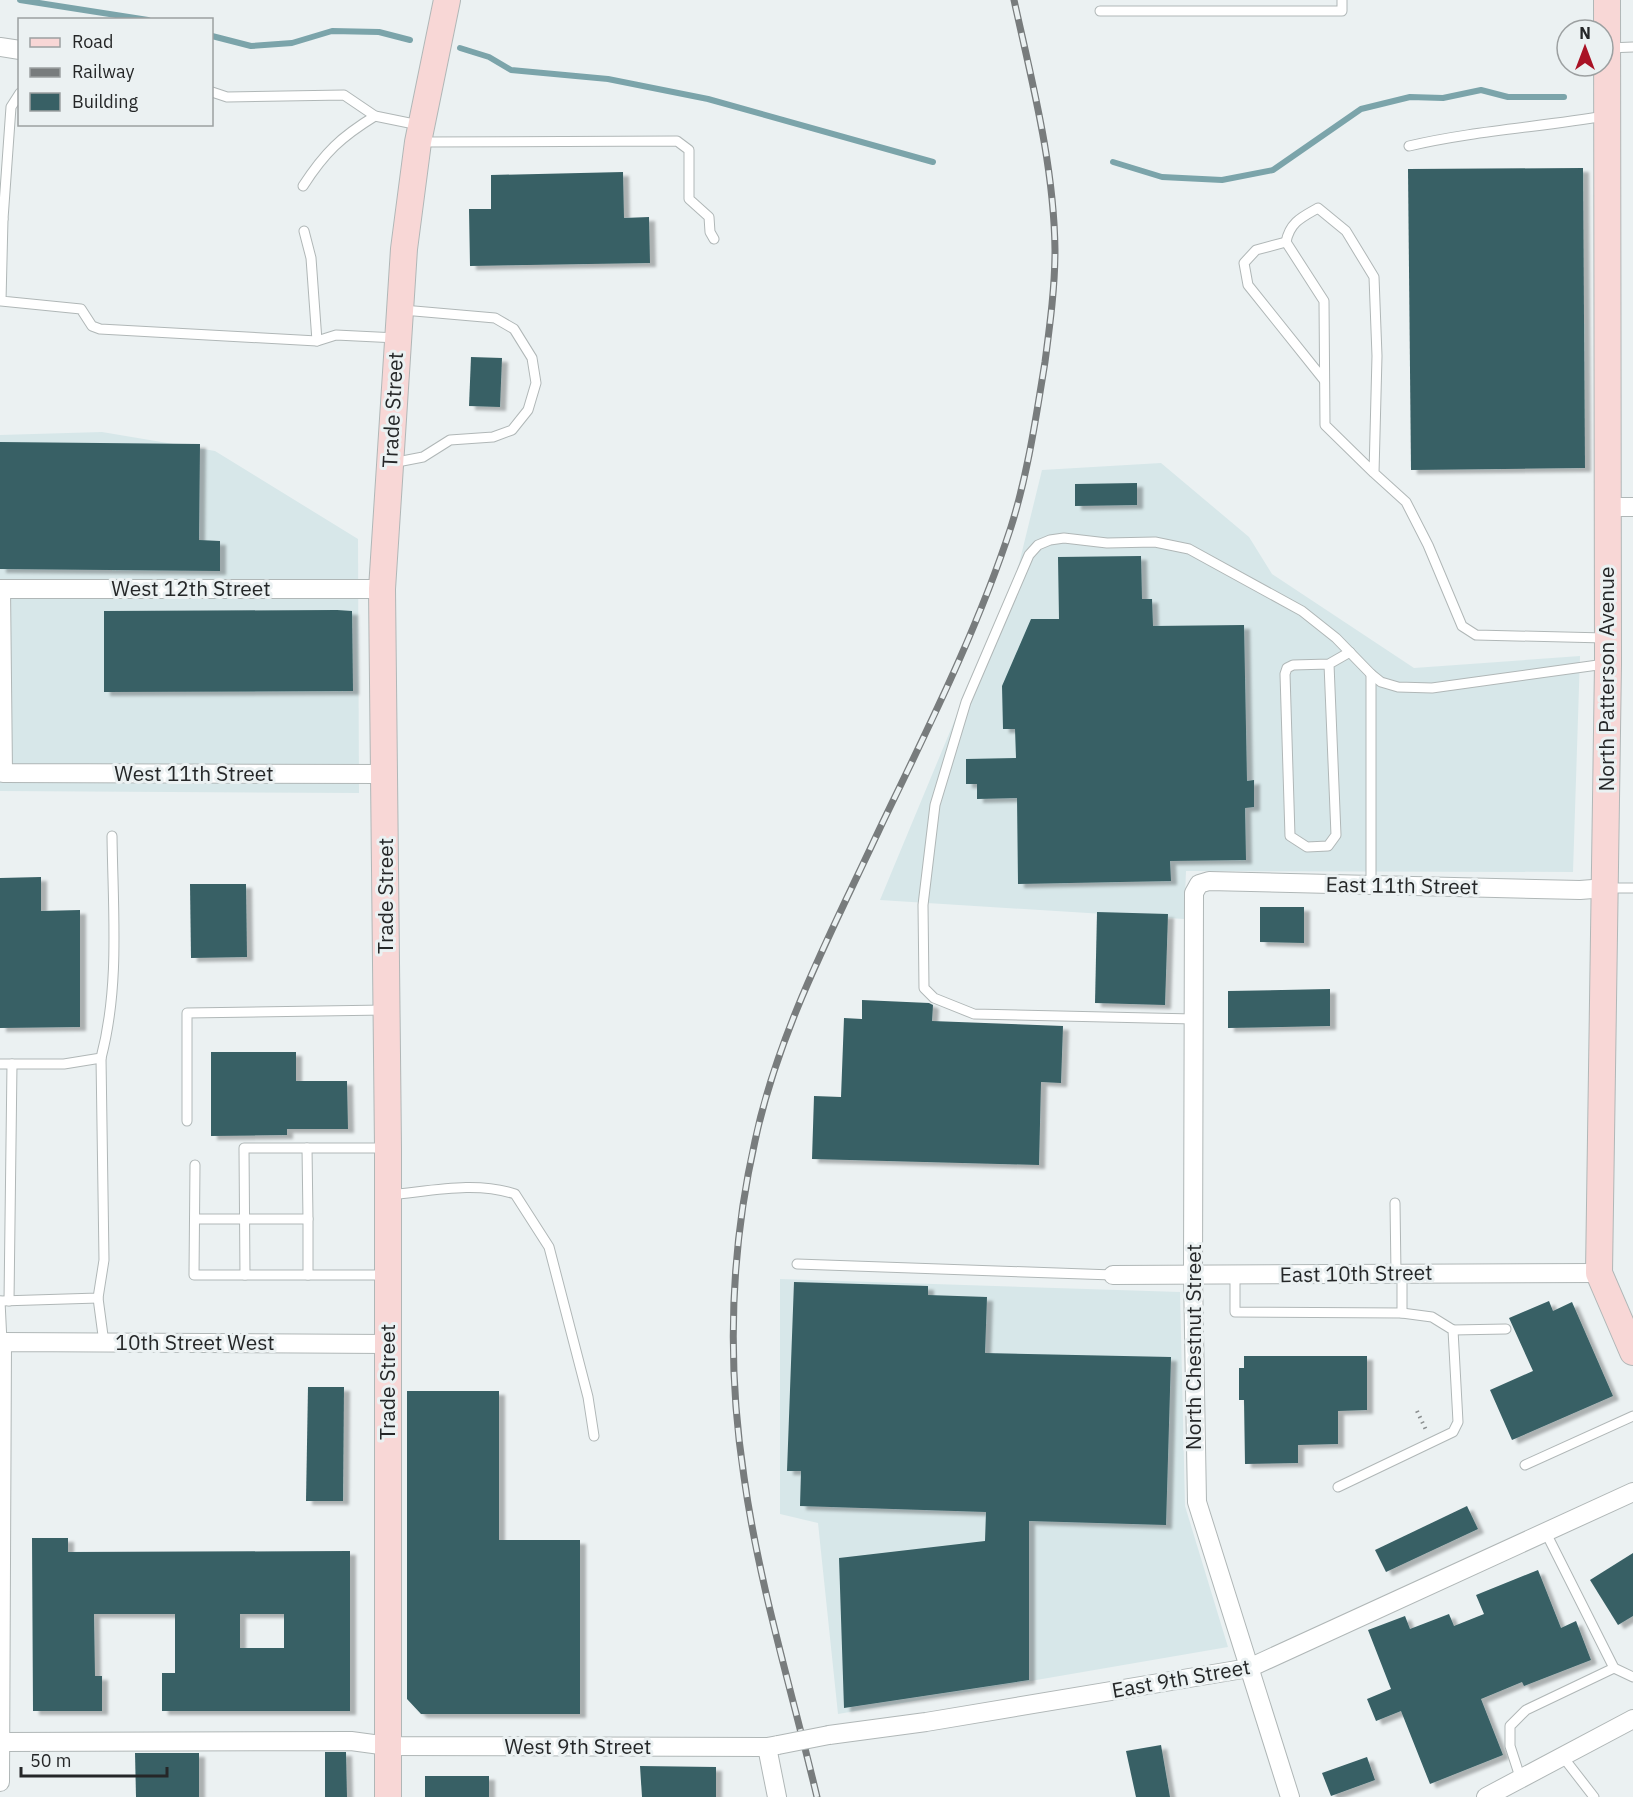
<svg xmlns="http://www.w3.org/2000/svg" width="1633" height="1797" font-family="'IBM Plex Sans',sans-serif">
<defs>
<filter id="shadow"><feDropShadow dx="6" dy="4" stdDeviation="1.5" flood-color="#0004"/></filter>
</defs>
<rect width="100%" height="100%" fill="#ebf1f2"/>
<!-- built -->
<g fill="#d7e7e9">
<polygon points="102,432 215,451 358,539 359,793 0,791 0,435"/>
<polygon points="1161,463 1249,537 1272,574 1414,668 1580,656 1573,872 1186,871 1184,919 880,900 1018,568 1042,470"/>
<polygon points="780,1279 1180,1292 1185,1506 1228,1647 838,1714 818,1523 780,1514"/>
</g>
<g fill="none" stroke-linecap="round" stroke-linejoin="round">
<!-- stream -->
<g stroke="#7ba4aa" stroke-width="6">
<polyline points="20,0 148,20"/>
<polyline points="212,36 251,46 292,43 332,31 379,32 410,40"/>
<polyline points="460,48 489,57 511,70 608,79 708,99 933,162"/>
<polyline points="1113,162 1162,177 1222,180 1273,170 1361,109 1410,97 1443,98 1481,90 1508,97 1564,97"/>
</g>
</g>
<!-- building -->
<g fill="#386065" fill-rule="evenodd" filter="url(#shadow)">
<polygon points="1583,168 1585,468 1411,470 1408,169"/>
<polygon points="623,172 624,218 649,217 650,263 470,266 469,209 491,209 491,175"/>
<polygon points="471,357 502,358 500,407 469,406"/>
<polygon points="0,442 200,444 199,540 220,541 220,571 0,569"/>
<polygon points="1137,483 1137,505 1075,506 1075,484"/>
<polygon points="1141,556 1142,599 1152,599 1153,626 1244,625 1247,781 1254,780 1254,807 1245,808 1246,860 1170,861 1171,881 1018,884 1017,798 977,799 977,784 966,784 966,759 1016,758 1015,729 1003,729 1002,686 1031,619 1059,619 1058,557"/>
<polygon points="337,610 352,611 353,691 104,692 104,611"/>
<polygon points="41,877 41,911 80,910 80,1027 0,1028 0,878"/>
<polygon points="190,884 246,884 247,957 191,958"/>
<polygon points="1260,907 1304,907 1304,943 1260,942"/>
<polygon points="1097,912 1168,914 1165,1005 1095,1003"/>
<polygon points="1330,989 1330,1026 1228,1028 1228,991"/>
<polygon points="862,1000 929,1003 933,1005 932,1021 1063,1026 1061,1083 1041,1082 1039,1165 812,1159 814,1096 841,1097 844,1018 862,1019"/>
<polygon points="211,1052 296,1052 296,1081 347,1081 348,1129 287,1129 287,1135 211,1136"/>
<polygon points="794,1282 928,1286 928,1295 987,1297 985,1353 1171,1357 1166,1525 1029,1521 1029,1680 844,1708 839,1558 985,1541 986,1512 800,1506 801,1471 787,1471"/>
<polygon points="1549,1301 1553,1311 1572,1302 1613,1396 1512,1440 1490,1390 1533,1371 1509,1318"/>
<polygon points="1244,1356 1367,1356 1367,1410 1338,1411 1338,1444 1298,1445 1298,1463 1245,1464 1244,1400 1239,1400 1239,1368 1244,1368"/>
<polygon points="308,1387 344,1387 343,1501 306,1501"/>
<polygon points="407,1391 499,1391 499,1540 580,1540 580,1714 421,1714 407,1699"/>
<polygon points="1467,1506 1478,1529 1386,1572 1375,1550"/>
<path d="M32,1538h36v14l282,-1v160h-188v-38h13v-59h-81l1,62h7v35h-69zM240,1614h44v34h-44z"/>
<polygon points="1633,1553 1633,1616 1618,1625 1590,1580"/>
<polygon points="1538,1570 1561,1628 1576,1621 1591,1660 1524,1686 1522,1682 1481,1699 1503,1755 1430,1784 1401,1711 1376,1721 1367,1699 1391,1689 1368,1630 1405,1616 1410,1629 1449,1614 1454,1626 1484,1614 1476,1595"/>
<polygon points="1161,1745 1170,1797 1136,1797 1126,1751"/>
<polygon points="325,1752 346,1752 347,1797 325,1797"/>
<polygon points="135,1753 199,1753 199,1797 136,1797"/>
<polygon points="1367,1757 1375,1780 1331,1796 1322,1773"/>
<polygon points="640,1766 716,1767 716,1797 642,1797"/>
<rect x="425" y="1776" width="64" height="21"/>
</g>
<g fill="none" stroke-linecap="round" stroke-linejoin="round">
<!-- lane casing -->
<g stroke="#b0b7b7" stroke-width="11">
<g id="lane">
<polyline points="1100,11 1342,11 1342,0"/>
<polyline points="1608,48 1633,47"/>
<polyline points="212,92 227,97 344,95 375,116 419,125"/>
<polyline points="421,142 677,141 689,150 689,199 709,217 710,232 714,239"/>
<path d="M1409,146c64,-15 131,-19 196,-30"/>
<path d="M303,186c22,-34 38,-49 72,-70"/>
<polyline points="0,219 3,219 11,107 20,93"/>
<polyline points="3,219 1,301 81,309 92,326 100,329 317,341 336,335 397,338"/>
<polyline points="304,231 311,258 317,341"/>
<polyline points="1286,242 1256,250 1244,263 1248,285 1324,380"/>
<polyline points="392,463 423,457 450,440 493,437 512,430 528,410 536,383 532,358 514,329 495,318 403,310"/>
<path d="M1374,473l3,-117 -3,-79 -28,-46 -28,-23c-16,9 -28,14 -32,34l38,59 1,124 49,48 32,29 22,43 34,81 14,9 129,3"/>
<polyline points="1329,664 1336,835 1328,846 1307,847 1290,836 1285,674 1287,668 1293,665 1329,664 1350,652"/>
<polyline points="1371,674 1371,885"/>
<polyline points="1606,888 1633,888"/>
<polyline points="1194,1019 974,1014 934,998 924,988 923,905 935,805 966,702 1029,555 1038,545 1050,540 1064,538 1107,543 1155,542 1189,549 1302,611 1336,638 1371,674 1381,682 1398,687 1432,688 1605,664"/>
<path d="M0,1064h64l37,-6c19,-72 12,-147 11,-222"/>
<polyline points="187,1121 187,1013 385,1010"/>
<polyline points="386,1148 244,1148 245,1275 387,1275"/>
<polyline points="195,1165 194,1275 245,1275"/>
<path d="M390,1195c42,-4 85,-14 125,-1l34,53 39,150 6,39"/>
<polyline points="1395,1203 1396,1273"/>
<polyline points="195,1219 308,1219 307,1148"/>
<polyline points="797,1264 1113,1275"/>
<polyline points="308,1275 308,1219"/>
<polyline points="1235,1276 1235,1312 1402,1313 1432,1317 1453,1330 1458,1422 1453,1432 1338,1487"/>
<polyline points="98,1298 104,1343"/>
<polyline points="0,1301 2,1342"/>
<polyline points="1,1301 98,1298 104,1260 101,1058"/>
<polyline points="9,1301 12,1064"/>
<polyline points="1402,1313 1402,1273"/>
<polyline points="1453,1330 1506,1329"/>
<polyline points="1525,1465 1633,1416"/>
<polyline points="1546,1533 1614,1668"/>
<polyline points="1563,1757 1594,1797"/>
<polyline points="1521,1780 1510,1746 1510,1726 1526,1710 1614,1668 1633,1677"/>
</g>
</g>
<!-- street casing -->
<g stroke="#b0b7b7" stroke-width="20">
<g id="street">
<polyline points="0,47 20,50"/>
<polyline points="1608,507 1633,507"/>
<polyline points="0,589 382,589"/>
<polyline points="1,589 3,773 386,774"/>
<polyline points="1113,1275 1599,1273"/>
<polyline points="829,1735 926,1722 1249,1668 1633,1492"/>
<polyline points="0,1742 351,1741 388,1746 767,1747 778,1745"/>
<polyline points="767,1747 777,1797"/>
<polyline points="0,1782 2,1342 388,1344"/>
<polyline points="1290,1797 1197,1502 1193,1276 1194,893 1199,884 1209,881 1580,890 1606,888"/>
<polyline points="1486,1797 1633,1719"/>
</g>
</g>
<!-- secondary casing -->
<g stroke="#b0b7b7" stroke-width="28">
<g id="secondary">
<polyline points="1607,0 1608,664 1599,1273 1633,1352"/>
<polyline points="388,1797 388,1148 382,589 404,249 418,142 447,0"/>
</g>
</g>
<!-- path -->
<polyline stroke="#8a8e8f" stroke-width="4" stroke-dasharray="1.5 4.5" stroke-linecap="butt" points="1417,1411 1427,1432"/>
<!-- lane -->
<use href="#lane" stroke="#fff" stroke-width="9"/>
<!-- street -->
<use href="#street" stroke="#fff" stroke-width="18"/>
<!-- secondary -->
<use href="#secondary" stroke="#f8d7d6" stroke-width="26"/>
<!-- rail casing -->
<g stroke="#787c7d" stroke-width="7">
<path id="rail" d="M817,1797c-25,-106 -58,-212 -73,-320 -17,-112 -14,-225 11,-336 23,-109 78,-212 125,-313 47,-98 97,-197 131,-301 17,-54 25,-110 34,-165 5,-38 10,-75 10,-112 -1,-85 -23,-168 -41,-250"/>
</g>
<!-- rail -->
<use href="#rail" stroke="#ebf1f2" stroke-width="4.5" stroke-dasharray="14" stroke-linecap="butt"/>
<!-- street-bridge casing -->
<g stroke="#b0b7b7" stroke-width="20" stroke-linecap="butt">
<polyline id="street-bridge" points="778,1745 829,1735"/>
</g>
<!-- street-bridge -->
<use href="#street-bridge" stroke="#fff" stroke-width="18"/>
</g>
<g text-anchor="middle" stroke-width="6" stroke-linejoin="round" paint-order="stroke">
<!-- street labels -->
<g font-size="21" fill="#252728" stroke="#ebf1f2">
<text transform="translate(393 410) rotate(-87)" y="7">Trade Street</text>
<text x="191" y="596">West 12th Street</text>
<text transform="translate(1607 679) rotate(-90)" y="7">North Patterson Avenue</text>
<text x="194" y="781">West 11th Street</text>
<text transform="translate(1402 886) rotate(1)" y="7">East 11th Street</text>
<text transform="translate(386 896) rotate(-90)" y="7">Trade Street</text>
<text transform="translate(1356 1274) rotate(-1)" y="7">East 10th Street</text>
<text x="195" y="1350">10th Street West</text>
<text transform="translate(1194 1347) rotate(-90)" y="7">North Chestnut Street</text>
<text transform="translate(388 1382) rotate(-90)" y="7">Trade Street</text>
<text transform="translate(1181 1679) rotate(-10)" y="7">East 9th Street</text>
<text x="578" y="1754">West 9th Street</text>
</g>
</g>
<!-- legend -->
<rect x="18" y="18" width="195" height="108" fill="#ebf1f2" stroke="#9ca0a1" stroke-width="1.5"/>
<rect x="30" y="38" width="30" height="9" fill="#f8d7d6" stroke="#9ca0a1" stroke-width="1.5"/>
<text x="72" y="48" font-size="18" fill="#252728">Road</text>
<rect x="30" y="68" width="30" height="9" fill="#787c7d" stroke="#9ca0a1" stroke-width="1.5"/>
<text x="72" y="78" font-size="18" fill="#252728">Railway</text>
<rect x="30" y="93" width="30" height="18" fill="#386065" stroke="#9ca0a1" stroke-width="1.5"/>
<text x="72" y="108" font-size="18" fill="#252728">Building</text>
<!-- north arrow -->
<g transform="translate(1585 48)"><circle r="28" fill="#ebf1f2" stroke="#9ca0a1" stroke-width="1.5"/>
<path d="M0-4.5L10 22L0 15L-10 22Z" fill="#a91225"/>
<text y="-9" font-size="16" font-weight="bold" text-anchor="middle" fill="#252728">N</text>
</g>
<!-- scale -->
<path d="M21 1767v9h146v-9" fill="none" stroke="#252728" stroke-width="3"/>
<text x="30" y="1767" font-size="18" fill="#252728" stroke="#ebf1f2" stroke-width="4.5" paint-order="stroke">50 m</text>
</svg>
